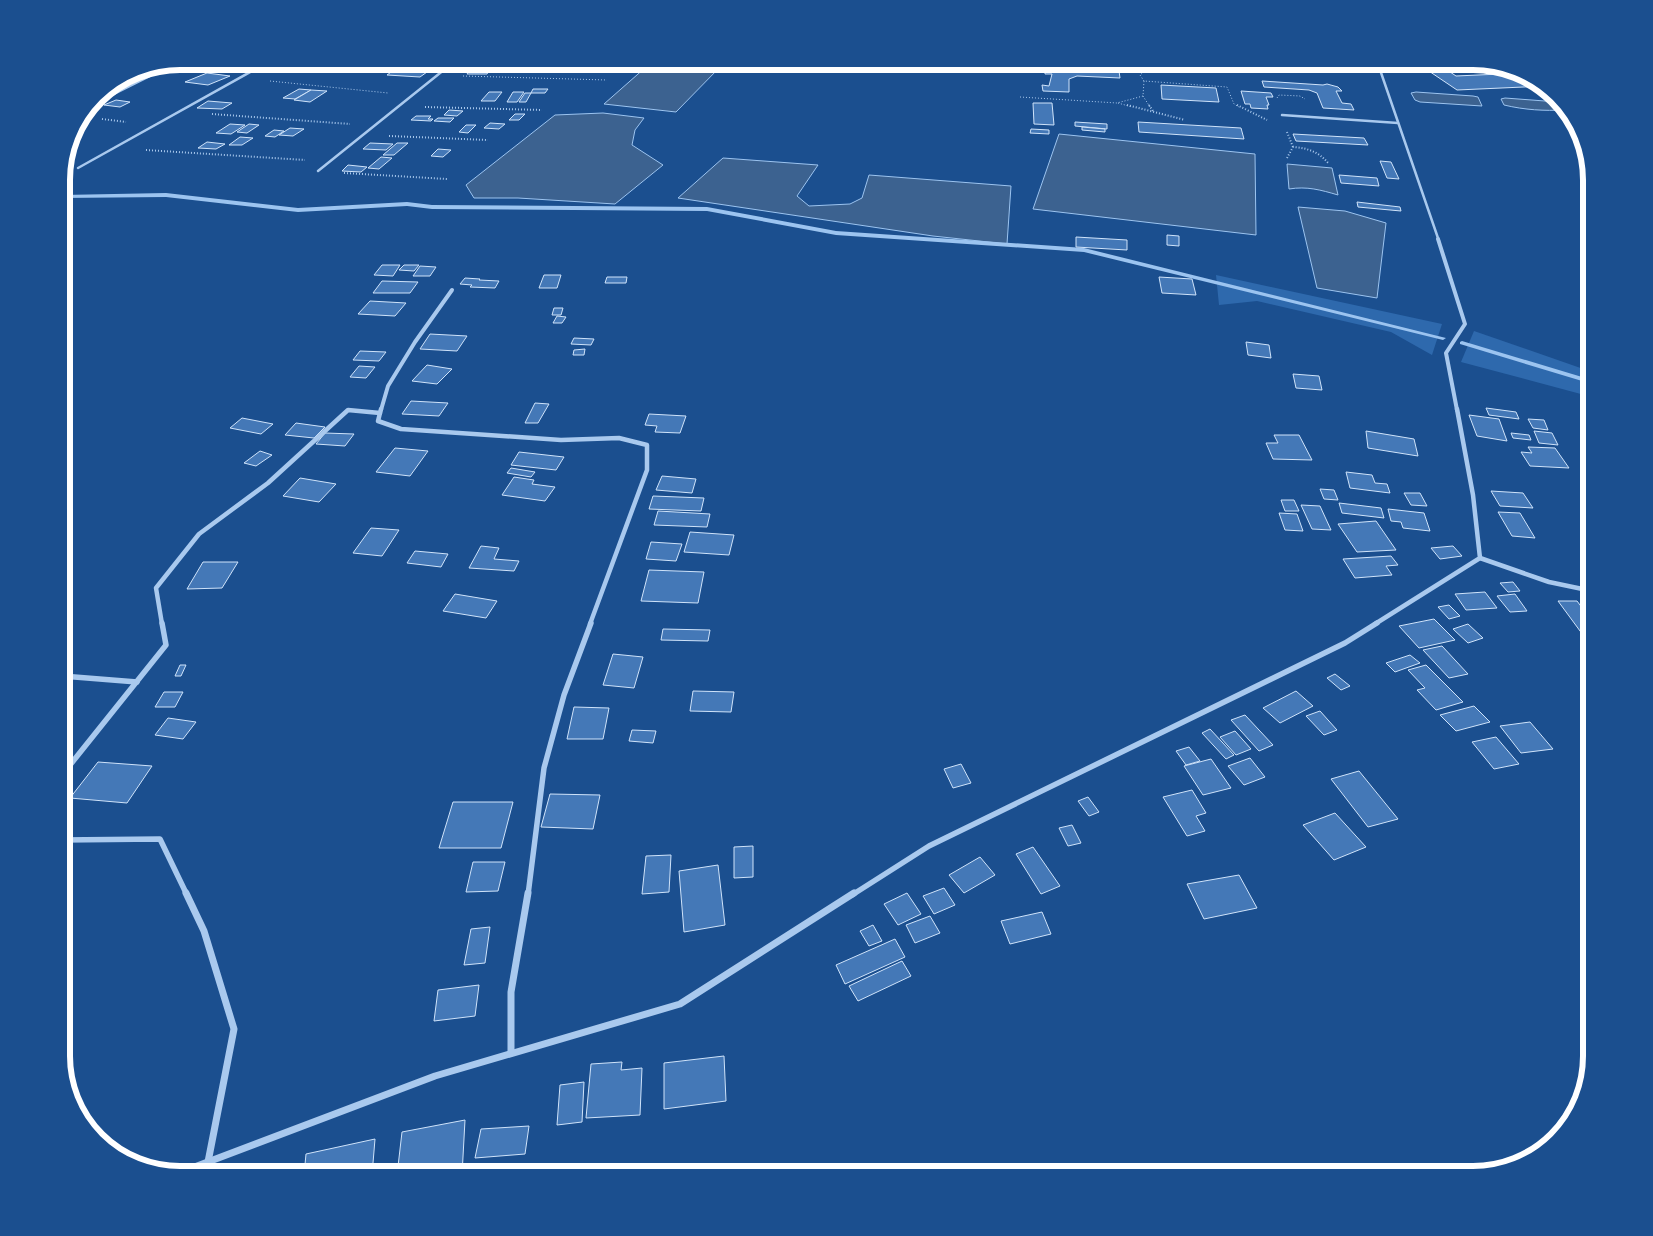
<svg xmlns="http://www.w3.org/2000/svg" width="1653" height="1236" font-family="Roboto,sans-serif">
<rect width="100%" height="100%" fill="#1b4f8f"/>
<!-- green -->
<g fill="#2e69ad">
<path d="M826,61h108c-36,9 -72,6 -108,0z"/>
<polygon points="1216,275 1442,324 1432,355 1391,332 1257,301 1219,305"/>
<polygon points="1474,331 1592,372 1592,397 1461,362"/>
</g>
<!-- water -->
<g fill="#3c6290" stroke="#9cc4f0">
<polygon points="646,67 719,68 676,112 604,104"/>
<polygon points="1416,92 1473,96 1478,97 1482,106 1420,102 1415,100 1411,93"/>
<path d="M1505,98l53,4 7,8c-21,1 -40,0 -61,-5l-3,-6z"/>
<polygon points="603,113 644,118 635,130 632,145 663,165 615,204 518,198 474,198 466,185 555,115"/>
<polygon points="1059,134 1255,154 1256,235 1033,209"/>
<polygon points="723,158 818,165 797,196 809,206 850,204 862,198 869,175 1011,186 1007,244 933,236 678,198"/>
<path d="M1287,164l45,4 6,27c-17,-5 -31,-9 -49,-6z"/>
<polygon points="1298,207 1345,211 1386,223 1377,298 1317,288"/>
</g>
<g fill="none" stroke-linecap="round" stroke-linejoin="round">
<!-- stream -->
<g fill="#9cc4f0" fill-rule="evenodd">
<polygon points="166,193 298,208 407,202 432,205 707,207 836,231 1084,248 1446,338 1443,340 1084,252 836,235 707,211 432,209 407,206 298,212 166,197 62,198 62,195"/>
<polygon points="1462,341 1592,380 1592,384 1460,344 1460,342"/>
</g>
</g>
<!-- building -->
<g fill="#4478b7" stroke="#cfe3fa">
<polygon points="314,61 329,61 321,66 307,65"/>
<polygon points="649,61 687,61 686,64 648,64"/>
<polygon points="1414,61 1434,61 1456,76 1522,73 1546,86 1457,90"/>
<polygon points="187,62 209,64 198,70 176,68"/>
<polygon points="493,63 487,74 467,74 474,64"/>
<polygon points="614,63 625,64 619,68 608,67"/>
<polygon points="1045,67 1119,71 1120,78 1077,76 1069,79 1069,92 1043,91 1042,85 1049,86 1052,74 1045,74"/>
<polygon points="394,70 427,72 420,77 387,75"/>
<polygon points="207,73 230,76 208,85 185,82"/>
<polygon points="1262,81 1323,85 1327,84 1338,87 1342,91 1336,91 1342,103 1351,104 1354,110 1323,108 1317,93 1309,90 1264,87"/>
<polygon points="1161,85 1216,88 1219,102 1162,99"/>
<polygon points="299,89 311,90 295,99 283,98"/>
<polygon points="533,89 548,89 545,93 531,93"/>
<polygon points="311,90 327,91 310,102 294,100"/>
<polygon points="1241,91 1271,93 1273,97 1266,97 1269,105 1267,105 1268,109 1251,108 1250,104 1245,104"/>
<polygon points="489,92 502,92 495,101 481,101"/>
<polygon points="513,92 524,92 517,102 507,102"/>
<polygon points="525,93 531,93 526,102 519,102"/>
<polygon points="116,100 130,102 120,107 104,105"/>
<polygon points="208,101 232,103 222,109 197,108"/>
<polygon points="1033,103 1052,103 1054,125 1034,124"/>
<polygon points="449,110 463,111 457,116 444,115"/>
<polygon points="515,114 525,114 519,120 509,120"/>
<polygon points="416,116 431,116 428,119 433,119 431,121 411,120"/>
<polygon points="438,118 454,118 450,122 434,121"/>
<polygon points="1075,122 1107,124 1107,129 1075,126"/>
<polygon points="1138,122 1241,128 1244,139 1139,132"/>
<polygon points="490,123 505,124 499,129 484,128"/>
<polygon points="230,124 245,125 231,134 216,133"/>
<polygon points="249,124 259,125 247,133 237,132"/>
<polygon points="466,125 476,125 468,133 459,132"/>
<polygon points="1082,127 1105,129 1105,132 1082,130"/>
<polygon points="290,128 304,129 293,136 279,135"/>
<polygon points="1031,129 1049,130 1049,134 1030,133"/>
<polygon points="274,130 284,131 275,137 265,136"/>
<polygon points="1293,134 1364,138 1368,145 1296,141"/>
<polygon points="240,137 253,138 242,145 229,145"/>
<polygon points="207,142 225,144 216,149 198,148"/>
<polygon points="370,143 393,144 386,150 363,149"/>
<polygon points="397,143 408,143 394,155 383,155"/>
<polygon points="438,149 451,150 443,157 431,156"/>
<polygon points="381,157 392,158 379,169 368,168"/>
<polygon points="1380,161 1391,162 1399,179 1387,178"/>
<polygon points="348,165 367,167 361,172 342,171"/>
<polygon points="1339,175 1377,178 1379,186 1341,183"/>
<polygon points="1357,202 1400,207 1401,211 1358,207"/>
<polygon points="1167,235 1179,236 1179,246 1167,245"/>
<polygon points="1076,237 1127,240 1127,250 1076,247"/>
<polygon points="382,265 400,265 393,276 374,275"/>
<polygon points="404,265 419,265 414,271 399,270"/>
<polygon points="420,266 436,267 430,276 413,276"/>
<polygon points="544,275 561,275 557,288 539,288"/>
<polygon points="607,277 627,277 626,283 605,283"/>
<polygon points="1159,277 1192,279 1196,295 1162,293"/>
<polygon points="465,278 480,279 479,280 499,281 495,288 470,287 472,285 460,284"/>
<polygon points="382,281 418,282 410,293 373,293"/>
<polygon points="370,301 406,303 395,316 358,314"/>
<polygon points="554,308 563,308 561,315 552,315"/>
<polygon points="557,316 566,317 562,323 553,323"/>
<polygon points="430,334 467,336 457,351 420,349"/>
<polygon points="574,338 594,339 591,345 571,344"/>
<polygon points="1246,342 1269,345 1271,358 1248,355"/>
<polygon points="585,349 584,355 573,355 574,350"/>
<polygon points="360,351 386,352 379,361 353,360"/>
<polygon points="427,365 452,369 437,384 412,381"/>
<polygon points="359,366 375,367 366,378 350,377"/>
<polygon points="1293,374 1319,376 1322,390 1296,388"/>
<polygon points="411,401 448,403 439,416 402,414"/>
<polygon points="535,403 549,404 538,423 525,423"/>
<polygon points="1486,408 1516,412 1519,419 1489,415"/>
<polygon points="649,414 686,416 680,433 655,432 657,426 645,425"/>
<polygon points="1469,415 1499,419 1507,441 1477,436"/>
<polygon points="242,418 273,424 261,434 230,428"/>
<polygon points="1528,419 1544,420 1548,430 1533,428"/>
<polygon points="296,423 325,427 314,438 285,435"/>
<polygon points="1366,431 1414,439 1418,456 1368,448"/>
<polygon points="1534,431 1552,433 1558,445 1539,443"/>
<polygon points="325,433 354,434 345,446 316,444"/>
<polygon points="1511,433 1529,435 1531,440 1513,438"/>
<polygon points="1274,435 1299,435 1312,460 1273,459 1266,443 1278,443"/>
<polygon points="1528,447 1555,448 1569,468 1530,466 1521,452 1532,453"/>
<polygon points="395,448 428,451 410,476 376,472"/>
<polygon points="260,451 272,455 256,466 244,463"/>
<polygon points="519,452 564,457 556,470 511,465"/>
<polygon points="511,468 535,472 531,477 507,473"/>
<polygon points="1346,472 1372,475 1375,483 1387,484 1390,493 1350,488"/>
<polygon points="662,476 696,479 692,493 656,490"/>
<polygon points="514,477 534,480 532,484 555,487 545,501 502,495"/>
<polygon points="300,478 336,484 319,502 283,496"/>
<polygon points="1320,489 1334,490 1338,500 1324,499"/>
<polygon points="1491,491 1523,493 1533,508 1500,506"/>
<polygon points="1404,493 1420,493 1427,506 1411,505"/>
<polygon points="653,496 704,498 701,511 649,509"/>
<polygon points="1281,500 1294,500 1299,511 1285,511"/>
<polygon points="1339,503 1381,508 1384,518 1342,513"/>
<polygon points="1301,505 1320,506 1331,530 1312,529"/>
<polygon points="1388,509 1424,513 1430,531 1403,528 1401,522 1391,521"/>
<polygon points="658,511 710,514 707,527 654,525"/>
<polygon points="1498,512 1520,513 1535,538 1512,536"/>
<polygon points="1279,513 1297,514 1303,531 1285,530"/>
<polygon points="1376,521 1396,550 1357,552 1338,524"/>
<polygon points="371,528 399,530 382,556 353,553"/>
<polygon points="690,532 734,535 729,555 684,552"/>
<polygon points="651,542 682,544 676,561 646,559"/>
<polygon points="481,546 499,548 494,559 519,561 514,571 469,568"/>
<polygon points="1453,546 1462,556 1440,559 1431,548"/>
<polygon points="415,551 448,554 441,567 407,563"/>
<polygon points="1391,556 1398,565 1386,566 1392,575 1355,578 1343,559"/>
<polygon points="203,562 238,562 222,588 187,589"/>
<polygon points="649,570 704,572 698,603 641,601"/>
<polygon points="1513,582 1520,591 1508,592 1500,583"/>
<polygon points="1485,592 1497,608 1466,610 1455,594"/>
<polygon points="455,594 497,601 486,618 443,611"/>
<polygon points="1515,594 1527,611 1510,612 1497,596"/>
<polygon points="1558,601 1577,601 1592,621 1592,635 1583,635"/>
<polygon points="1449,605 1460,616 1449,619 1438,607"/>
<polygon points="1434,619 1455,640 1419,648 1399,626"/>
<polygon points="1468,624 1483,638 1468,643 1453,629"/>
<polygon points="663,629 710,630 708,641 661,640"/>
<polygon points="1442,646 1468,674 1449,678 1423,650"/>
<polygon points="613,654 643,657 634,688 603,685"/>
<polygon points="1410,655 1420,663 1395,672 1386,663"/>
<polygon points="180,665 186,665 181,676 175,676"/>
<polygon points="1426,665 1463,702 1436,710 1417,690 1425,688 1408,670"/>
<polygon points="1335,674 1350,686 1341,690 1327,678"/>
<polygon points="693,691 734,692 731,712 690,711"/>
<polygon points="1296,691 1313,706 1280,723 1263,708"/>
<polygon points="164,692 183,692 175,707 155,707"/>
<polygon points="1474,706 1490,722 1456,731 1440,715"/>
<polygon points="574,707 609,708 603,739 567,739"/>
<polygon points="1320,711 1337,730 1324,735 1306,716"/>
<polygon points="1245,715 1273,745 1259,751 1231,720"/>
<polygon points="168,718 196,722 183,739 155,735"/>
<polygon points="1530,722 1553,749 1521,753 1500,726"/>
<polygon points="1210,729 1234,755 1226,759 1202,733"/>
<polygon points="632,730 656,731 653,743 629,741"/>
<polygon points="1235,731 1251,749 1236,755 1220,737"/>
<polygon points="1496,737 1519,764 1494,769 1472,742"/>
<polygon points="1189,747 1200,761 1186,765 1176,751"/>
<polygon points="1250,758 1265,777 1244,785 1228,766"/>
<polygon points="1211,759 1231,788 1203,795 1184,766"/>
<polygon points="98,762 152,766 127,803 70,798"/>
<polygon points="961,764 971,783 953,788 944,769"/>
<polygon points="1359,771 1398,819 1368,827 1331,779"/>
<polygon points="1192,790 1206,813 1196,816 1205,831 1187,836 1163,797"/>
<polygon points="550,794 600,795 593,829 541,827"/>
<polygon points="1088,797 1099,812 1089,816 1078,801"/>
<polygon points="453,802 513,802 501,848 439,848"/>
<polygon points="1335,813 1366,847 1334,860 1303,825"/>
<polygon points="1072,825 1081,843 1068,846 1059,828"/>
<polygon points="753,846 753,877 734,878 734,847"/>
<polygon points="1033,847 1060,886 1041,894 1016,854"/>
<polygon points="671,855 669,892 642,894 646,856"/>
<polygon points="980,857 995,875 964,893 949,875"/>
<polygon points="473,862 505,862 498,891 466,892"/>
<polygon points="718,865 725,925 684,932 679,871"/>
<polygon points="1239,875 1257,908 1204,919 1187,884"/>
<polygon points="944,888 955,905 934,914 923,896"/>
<polygon points="907,893 921,914 898,925 884,904"/>
<polygon points="1042,912 1051,934 1010,944 1001,921"/>
<polygon points="930,916 940,933 915,943 906,925"/>
<polygon points="873,925 882,941 869,946 860,931"/>
<polygon points="490,927 485,963 464,965 471,929"/>
<polygon points="895,939 905,957 845,984 836,965"/>
<polygon points="902,961 911,976 858,1001 849,986"/>
<polygon points="479,985 475,1016 434,1021 438,990"/>
<polygon points="724,1056 726,1101 664,1109 664,1063"/>
<polygon points="622,1062 621,1070 642,1068 640,1115 586,1118 591,1064"/>
<polygon points="584,1082 582,1122 557,1125 560,1085"/>
<polygon points="465,1120 462,1175 397,1175 402,1132"/>
<polygon points="529,1126 525,1154 475,1158 481,1129"/>
<polygon points="375,1139 372,1175 304,1175 306,1154"/>
</g>
<g fill="none" stroke-linecap="round" stroke-linejoin="round">
<!-- path-far1 -->
<g stroke="#a9c9ee" stroke-width="1" stroke-dasharray="1 2" stroke-linecap="butt">
<polyline points="1442,64 1469,61"/>
<polyline points="463,76 607,80"/>
<polyline points="270,81 388,93"/>
<polyline points="1144,81 1140,75 1147,69 1146,61"/>
<polyline points="1143,96 1150,107"/>
<polyline points="1020,97 1117,103 1143,96 1144,81 1227,87 1234,104 1239,107"/>
<polyline points="1277,98 1279,95 1300,96 1305,99"/>
<polyline points="1118,103 1132,107"/>
</g>
<!-- path -->
<g stroke="#a9c9ee" stroke-width="2" stroke-dasharray="1 2" stroke-linecap="butt">
<polyline points="1127,105 1185,120"/>
<polyline points="1149,105 1153,111"/>
<polyline points="1237,105 1267,120"/>
<polyline points="425,107 542,110"/>
<polyline points="212,114 350,124"/>
<polyline points="102,119 126,122"/>
<polyline points="1287,132 1293,147"/>
<polyline points="389,136 488,140"/>
<polyline points="146,150 305,160"/>
<path d="M1287,158l6,-11c15,1 26,5 36,17"/>
<polyline points="344,173 447,179"/>
</g>
<!-- minor-far4 -->
<g stroke="#a9c9ee" stroke-width="2.5">
<polyline points="1377,61 1439,241"/>
<polyline points="90,106 178,62"/>
<polyline points="1282,115 1398,123"/>
<polyline points="78,168 270,61"/>
<polyline points="318,171 455,61"/>
</g>
<!-- minor-far3 -->
<g stroke="#a9c9ee" stroke-width="4">
<polyline points="1438,239 1465,324 1446,353 1457,410"/>
<polyline points="381,410 388,386 415,342 452,290"/>
</g>
<!-- minor-far2 -->
<g stroke="#a9c9ee" stroke-width="4.5">
<polyline points="381,409 378,421 401,429 561,440 619,438 647,445 647,470 590,624"/>
<polyline points="1480,558 1549,582 1592,591"/>
<polyline points="162,624 156,588 199,534 268,483 348,410 380,413"/>
<polyline points="1375,624 1480,558 1473,495 1457,409"/>
</g>
<!-- minor-far1 -->
<g stroke="#a9c9ee" stroke-width="5.5">
<polyline points="62,676 137,682"/>
<polyline points="62,775 166,645 162,623"/>
<polyline points="61,840 160,839 187,895"/>
<polyline points="528,895 544,768 564,695 591,623"/>
<polyline points="852,895 929,846 1345,643 1377,623"/>
</g>
<!-- minor -->
<g stroke="#a9c9ee" stroke-width="7">
<polyline points="186,893 204,931 234,1029 208,1162"/>
<polyline points="511,1053 511,992 528,893"/>
<polyline points="176,1174 435,1076 680,1004 854,893"/>
</g>
</g>
<!-- crop -->
<path d="M0 0H1653V1236H0ZM180 70H1473A110 110 0 0 1 1583 180V1056A110 110 0 0 1 1473 1166H180A110 110 0 0 1 70 1056V180A110 110 0 0 1 180 70Z" fill="#1b4f8f" fill-rule="evenodd"/>
<path fill="none" stroke="#fff" stroke-width="6" d="M180 70H1473A110 110 0 0 1 1583 180V1056A110 110 0 0 1 1473 1166H180A110 110 0 0 1 70 1056V180A110 110 0 0 1 180 70Z"/>
</svg>
